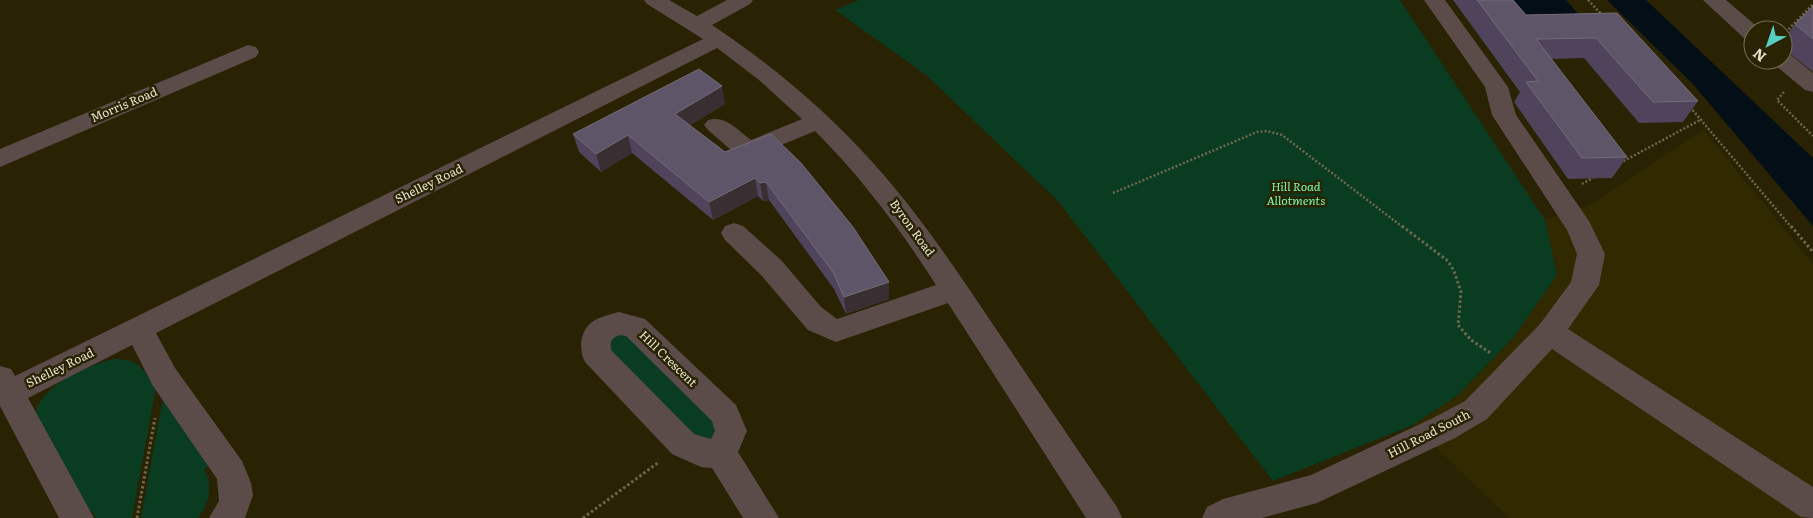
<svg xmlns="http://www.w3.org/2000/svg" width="1813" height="518" font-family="Literata,serif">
<rect width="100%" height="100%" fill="#292203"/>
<!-- built -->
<polygon fill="#312900" points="1704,130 1813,264 1813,518 1509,518 1413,425 1458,395 1514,337 1557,275 1545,220 1588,206"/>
<!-- green -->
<g fill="#0a3c22">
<polygon points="859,0 1400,0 1545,220 1557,275 1514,337 1458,395 1413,425 1273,481 1058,201 926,75 835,10"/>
<polygon points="618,333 629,335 713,417 718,429 715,439 704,442 691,436 607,350 609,340"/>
<path d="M114,359c25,0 28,9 42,28l-24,131h-36l-4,-7 -4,2 -53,-95c1,-31 53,-53 79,-59z"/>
<path d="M163,398l47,67 -6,4c10,19 5,33 -6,49h-57z"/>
</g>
<!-- water -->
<g fill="#040e17">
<polygon points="1492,0 1566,0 1590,27 1518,28"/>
<polygon points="1607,0 1646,0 1813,158 1813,226 1692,83"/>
</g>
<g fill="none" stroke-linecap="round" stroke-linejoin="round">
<!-- path-far1 -->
<g stroke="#6d684d" stroke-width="2.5" stroke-dasharray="2 2" stroke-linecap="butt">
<polyline points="1588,0 1603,16"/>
<polyline points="1783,35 1813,4"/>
<polyline points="1784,92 1777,100 1813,136"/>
<polyline points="1690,107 1792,228"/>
<polyline points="1620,163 1702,119"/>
<polyline points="1582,184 1593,178"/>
<polyline points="1113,193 1257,132 1267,131 1282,135 1404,228"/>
</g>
<!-- path -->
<g stroke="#6d684d" stroke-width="3" stroke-dasharray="2.5 2.5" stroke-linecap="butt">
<polyline points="1402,226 1448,261 1454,271 1461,292 1458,325 1471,340 1492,354"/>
<polyline points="1791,226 1813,252"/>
<polyline points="137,518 155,418"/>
<polyline points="583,518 659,462"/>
</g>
<!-- minor -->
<g fill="#5c4c49" fill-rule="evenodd">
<path d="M644,0h25l28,16 30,-16h26l-3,4 -38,21c60,40 115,86 163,140 44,49 80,103 117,158 41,61 83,123 125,184l5,11h-36l-138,-215 -112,39 -28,-12 -47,-55 -36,-35 -4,-7 4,-7 9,-3 9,3 38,34 40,47 16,12 99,-34c-35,-55 -74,-107 -121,-154l-67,28 -9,-2 -31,-27 -4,-5 4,-5c18,-5 29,10 43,20l51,-21 -43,-39 -42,-32 -561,285 19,35 67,93 9,22 2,12 -8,23h-36l10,-17 -2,-22 -64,-93 -21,-41 -104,53 66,120h-35l-59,-112v-40l11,3 4,7 688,-337 -56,-35z"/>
<polygon points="1424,0 1445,0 1508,87 1516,115 1589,221 1605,254 1599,285 1568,329 1813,487 1813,518 1801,517 1552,349 1487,419 1455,438 1317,503 1262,518 1202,518 1207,507 1223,499 1311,475 1433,418 1465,401 1540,324 1571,282 1577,254 1567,230 1492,115 1485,87"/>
<polygon points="1703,0 1726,0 1761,30 1753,30 1753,41 1745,39"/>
<polygon points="248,45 256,47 259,52 256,57 0,167 0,149"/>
<polygon points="1783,53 1791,55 1813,73 1813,92 1805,90 1775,65 1772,60 1783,60"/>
<path d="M619,312l26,7 91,86 11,26 -9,21 41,66h-36l-31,-50 -11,-1 -29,-13 -87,-92c-6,-12 -6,-30 7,-40 7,-5 19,-8 27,-10zM620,335l6,1 86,85 3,10 -4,8 -17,-5 -83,-84c-1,-10 1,-12 9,-15z"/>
</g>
</g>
<!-- wall -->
<g fill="#4f445c">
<polygon points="1453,0 1513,0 1526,15 1617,13 1698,101 1683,122 1639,123 1584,58 1551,59 1627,157 1612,178 1568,179 1514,102 1520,92"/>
<polygon points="1813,6 1813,72 1783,48 1783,40 1795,24"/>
<polygon points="725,104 690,125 725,152 771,134 889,299 846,314 834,289 769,200 763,201 758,196 713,220 632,153 601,172 579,152 573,134"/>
</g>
<!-- shaded-wall -->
<g fill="#392f33">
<polygon points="722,86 725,104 679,132 675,114"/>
<polygon points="628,135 632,153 601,172 596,154"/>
<polygon points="755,178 758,196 713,220 709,202"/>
<polygon points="766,182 769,200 763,201 760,183"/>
<polygon points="889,282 889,299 846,314 844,297"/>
</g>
<!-- building -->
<g fill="#5f5568" stroke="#746b78">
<polygon points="1477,0 1513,0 1526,15 1617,13 1698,101 1653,102 1596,38 1536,39 1627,157 1582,158 1526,82 1538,81"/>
<polygon points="1813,6 1813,39 1795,24"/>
<polygon points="699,69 722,86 675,114 725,152 771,134 801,163 853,227 889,282 844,297 833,272 766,182 760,183 755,178 709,202 628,135 596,154 573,134"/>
</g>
<g text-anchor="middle" stroke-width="5" stroke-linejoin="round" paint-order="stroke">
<!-- street labels -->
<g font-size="12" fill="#e5e2d0" stroke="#292203">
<text transform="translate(124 105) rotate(-23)" y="4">Morris Road</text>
<text transform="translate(429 184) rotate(-26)" y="4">Shelley Road</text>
<text transform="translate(912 228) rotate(54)" y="4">Byron Road</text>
<text transform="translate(668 359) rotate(44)" y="4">Hill Crescent</text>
<text transform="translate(60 368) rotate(-26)" y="4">Shelley Road</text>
<text transform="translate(1429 434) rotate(-27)" y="4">Hill Road South</text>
</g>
<!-- park labels -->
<g font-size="12" font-style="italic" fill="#79fcb0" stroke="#292203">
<text x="1296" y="191">Hill Road<tspan x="1296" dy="14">Allotments</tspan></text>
</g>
</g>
<!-- north arrow -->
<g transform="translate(1768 45) rotate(220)"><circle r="24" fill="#292203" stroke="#746f55"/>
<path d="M0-4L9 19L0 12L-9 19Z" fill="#57cec1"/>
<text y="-8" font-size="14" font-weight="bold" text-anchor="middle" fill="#e5e2d0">N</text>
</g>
</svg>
